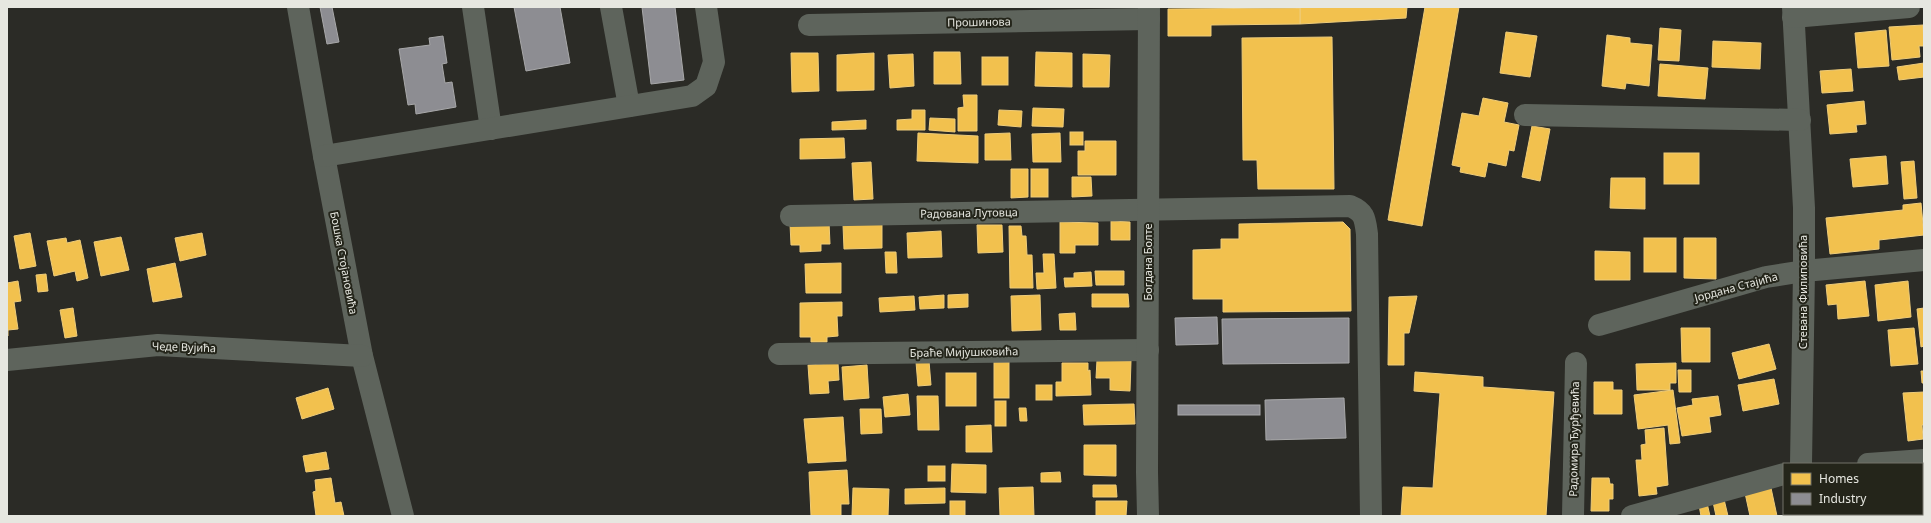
<svg xmlns="http://www.w3.org/2000/svg" width="1931" height="523" font-family="'Noto Sans',sans-serif">
<rect width="100%" height="100%" fill="#2b2b26"/>
<!-- homes -->
<g fill="#f2c14e" stroke="#eecc7a">
<polygon points="1300,7 1407,7 1406,18 1300,24"/>
<polygon points="1425,7 1459,7 1422,226 1388,220"/>
<polygon points="1300,8 1300,24 1211,25 1211,36 1168,36 1168,9"/>
<polygon points="1923,25 1924,46 1919,46 1920,57 1892,60 1889,27"/>
<polygon points="1660,28 1681,30 1679,61 1658,60"/>
<polygon points="1886,30 1889,66 1858,68 1855,33"/>
<polygon points="1506,32 1537,36 1530,77 1500,73"/>
<polygon points="1607,35 1630,38 1630,43 1652,45 1649,86 1626,83 1625,89 1602,86"/>
<polygon points="1332,37 1334,189 1258,189 1257,160 1243,160 1242,38"/>
<polygon points="1713,41 1761,43 1760,69 1712,67"/>
<polygon points="934,52 960,52 961,84 934,84"/>
<polygon points="1036,52 1072,53 1072,87 1035,86"/>
<polygon points="791,53 818,53 819,91 792,92"/>
<polygon points="874,53 874,90 837,91 837,55"/>
<polygon points="913,54 914,86 890,88 888,55"/>
<polygon points="1083,54 1110,55 1109,87 1083,87"/>
<rect x="982" y="57" width="26" height="28"/>
<polygon points="1924,63 1924,77 1899,80 1897,67"/>
<polygon points="1660,64 1708,68 1705,99 1658,96"/>
<polygon points="1851,69 1853,91 1822,93 1820,71"/>
<polygon points="963,95 977,95 977,131 958,131 958,108 964,107"/>
<polygon points="1483,98 1508,103 1504,122 1519,125 1514,151 1509,150 1506,166 1488,162 1485,177 1460,172 1461,167 1452,165 1462,113 1479,116"/>
<polygon points="1864,101 1866,124 1856,125 1857,132 1830,134 1827,105"/>
<polygon points="1033,108 1064,109 1063,127 1032,126"/>
<polygon points="912,110 925,110 925,130 897,130 897,120 912,119"/>
<polygon points="999,110 1022,111 1021,127 998,125"/>
<polygon points="930,118 955,119 955,132 929,130"/>
<polygon points="866,120 866,129 832,130 832,122"/>
<polygon points="1532,126 1550,129 1540,181 1522,177"/>
<rect x="1070" y="132" width="13" height="13"/>
<polygon points="918,133 978,136 978,163 917,161"/>
<polygon points="1010,133 1011,160 985,160 985,134"/>
<polygon points="1060,133 1061,162 1033,162 1032,134"/>
<polygon points="844,138 845,158 800,159 800,139"/>
<polygon points="1085,141 1116,141 1116,175 1078,175 1078,151 1085,151"/>
<rect x="1664" y="153" width="35" height="31"/>
<polygon points="1886,156 1888,184 1853,187 1850,159"/>
<polygon points="1914,161 1917,198 1904,199 1901,162"/>
<polygon points="871,162 873,199 854,200 852,163"/>
<polygon points="1011,169 1028,169 1028,197 1011,198"/>
<rect x="1031" y="169" width="17" height="28"/>
<polygon points="1072,177 1091,177 1092,196 1072,197"/>
<polygon points="1611,178 1645,178 1645,209 1610,208"/>
<polygon points="1921,203 1924,235 1879,240 1879,249 1830,254 1826,218 1903,210 1903,205"/>
<polygon points="1111,221 1130,222 1130,240 1111,240"/>
<polygon points="829,222 830,244 821,244 821,251 800,252 800,245 791,245 790,224"/>
<polygon points="1060,222 1098,223 1098,245 1075,245 1075,253 1060,253"/>
<polygon points="1343,222 1350,229 1351,311 1223,312 1223,299 1193,299 1193,250 1221,249 1221,239 1239,239 1239,224"/>
<polygon points="882,224 882,248 844,249 843,225"/>
<polygon points="977,225 1002,225 1003,252 978,253"/>
<polygon points="1009,226 1021,226 1022,236 1026,236 1027,255 1032,255 1033,288 1010,288"/>
<polygon points="941,231 942,257 908,258 907,233"/>
<polygon points="30,233 36,266 20,269 14,236"/>
<polygon points="202,233 206,255 180,261 175,238"/>
<polygon points="121,237 129,270 101,276 94,242"/>
<polygon points="66,238 67,243 80,240 88,278 77,281 75,271 54,276 47,241"/>
<rect x="1644" y="238" width="32" height="34"/>
<polygon points="1684,238 1716,238 1716,279 1684,278"/>
<polygon points="1595,251 1630,252 1630,280 1595,280"/>
<polygon points="885,252 896,252 897,273 886,273"/>
<polygon points="1043,254 1054,254 1056,288 1037,289 1036,273 1044,273"/>
<polygon points="175,263 182,297 153,302 147,269"/>
<polygon points="841,263 841,293 806,293 805,264"/>
<polygon points="1095,271 1124,271 1124,285 1096,285"/>
<polygon points="1091,272 1092,286 1065,287 1064,278 1074,278 1074,273"/>
<polygon points="46,274 48,291 38,292 36,275"/>
<polygon points="18,281 21,301 14,302 18,329 8,330 8,336 7,336 7,283"/>
<polygon points="1865,281 1869,316 1838,319 1837,304 1828,305 1826,285"/>
<polygon points="1908,281 1911,317 1878,321 1875,285"/>
<polygon points="968,294 968,307 948,308 948,295"/>
<polygon points="1092,294 1128,294 1129,307 1092,307"/>
<polygon points="944,295 944,308 920,309 919,297"/>
<polygon points="1040,295 1041,330 1012,331 1011,296"/>
<polygon points="914,296 915,310 880,312 879,298"/>
<polygon points="1417,296 1409,333 1404,333 1404,365 1388,365 1389,297"/>
<polygon points="842,302 842,316 837,316 838,336 827,337 827,342 811,342 811,337 800,337 800,303"/>
<polygon points="73,308 77,336 65,338 60,310"/>
<polygon points="1924,308 1924,346 1921,347 1917,309"/>
<polygon points="1075,313 1076,330 1060,330 1059,314"/>
<polygon points="1681,328 1710,328 1710,362 1682,362"/>
<polygon points="1914,328 1918,364 1891,366 1888,330"/>
<polygon points="1769,344 1776,369 1739,379 1732,353"/>
<polygon points="1097,360 1131,361 1130,391 1110,390 1110,378 1096,378"/>
<polygon points="929,361 931,385 918,386 916,362"/>
<rect x="994" y="362" width="15" height="36"/>
<polygon points="838,363 839,380 828,381 829,393 810,394 808,365"/>
<polygon points="1062,363 1088,363 1088,371 1090,370 1091,395 1056,396 1056,382 1062,382"/>
<polygon points="1676,363 1676,383 1670,383 1670,390 1637,390 1636,364"/>
<polygon points="867,365 869,398 844,400 842,367"/>
<polygon points="1678,370 1691,370 1691,392 1679,392"/>
<polygon points="1921,371 1924,371 1924,383 1922,383"/>
<polygon points="1415,372 1483,377 1483,387 1554,392 1546,516 1401,516 1403,487 1433,488 1440,393 1414,391"/>
<rect x="946" y="373" width="30" height="33"/>
<polygon points="1774,379 1779,404 1743,411 1738,385"/>
<polygon points="1594,382 1613,382 1613,390 1622,390 1622,414 1594,414"/>
<rect x="1036" y="385" width="16" height="15"/>
<polygon points="328,388 334,409 302,419 296,398"/>
<polygon points="1673,390 1680,443 1670,444 1668,425 1638,429 1634,395"/>
<polygon points="1924,392 1924,425 1922,425 1923,439 1908,441 1903,393"/>
<polygon points="908,394 910,415 885,417 883,397"/>
<polygon points="917,396 938,396 939,430 918,430"/>
<polygon points="1718,396 1721,415 1709,417 1711,432 1682,436 1677,408 1693,405 1692,399"/>
<rect x="995" y="401" width="11" height="25"/>
<polygon points="1134,404 1135,424 1084,425 1083,405"/>
<polygon points="1019,408 1026,408 1027,421 1020,421"/>
<polygon points="860,409 881,409 882,433 861,434"/>
<polygon points="843,417 846,461 808,463 804,419"/>
<polygon points="991,425 992,452 966,452 966,426"/>
<polygon points="1664,428 1668,485 1656,487 1657,494 1639,496 1636,460 1642,460 1641,445 1646,444 1645,430"/>
<polygon points="1084,445 1116,445 1116,476 1084,475"/>
<polygon points="326,452 329,469 306,472 303,456"/>
<polygon points="952,464 986,465 986,493 951,492"/>
<rect x="928" y="466" width="17" height="15"/>
<polygon points="847,470 849,504 841,504 841,516 811,516 809,472"/>
<polygon points="1060,472 1061,482 1041,482 1041,473"/>
<polygon points="331,478 335,503 341,502 344,516 316,516 313,492 316,491 315,480"/>
<polygon points="1592,478 1609,478 1610,484 1613,484 1613,499 1609,499 1609,511 1591,511"/>
<polygon points="1093,485 1116,485 1117,497 1093,497"/>
<polygon points="1033,487 1034,516 1000,516 999,488"/>
<polygon points="853,488 889,489 888,516 852,516"/>
<polygon points="945,488 945,503 905,504 905,489"/>
<polygon points="1771,488 1777,516 1750,516 1745,493"/>
<polygon points="1723,495 1728,516 1716,516 1712,497"/>
<rect x="950" y="501" width="15" height="15"/>
<polygon points="1096,501 1127,501 1126,516 1096,516"/>
<polygon points="1707,503 1710,516 1701,516 1699,505"/>
</g>
<!-- industry -->
<g fill="#8d8d92" stroke="#a8a8a9">
<polygon points="320,7 332,7 339,42 327,44"/>
<polygon points="514,7 560,7 570,63 526,71"/>
<polygon points="642,7 675,7 684,80 651,84"/>
<polygon points="443,36 447,63 442,64 445,83 452,82 456,107 416,114 415,104 408,105 399,49 430,45 429,38"/>
<polygon points="1217,317 1218,344 1176,345 1175,318"/>
<polygon points="1349,318 1349,363 1223,364 1222,319"/>
<polygon points="1344,398 1346,438 1266,440 1265,400"/>
<rect x="1178" y="405" width="82" height="10"/>
</g>
<g fill="none" stroke-linecap="round" stroke-linejoin="round">
<!-- minor -->
<g stroke="#5e645c" stroke-width="22">
<polyline points="298,7 324,156 362,356 403,516"/>
<polyline points="473,7 491,129"/>
<polyline points="611,7 629,106"/>
<polyline points="1793,7 1804,208 1804,271 1801,464"/>
<polyline points="1793,17 1909,7"/>
<polyline points="809,25 1149,19"/>
<polyline points="1525,115 1800,120"/>
<polyline points="324,156 692,96 706,86 714,62 706,7"/>
<path d="M791,216l559,-10c15,6 15,13 17,28l4,282"/>
<polyline points="1599,325 1766,277 1804,271 1924,260"/>
<polyline points="779,354 1148,350"/>
<polyline points="7,360 158,345 362,356"/>
<polyline points="1868,464 1924,460"/>
<polyline points="1808,514 1808,516"/>
<polyline points="1148,516 1147,472 1149,7"/>
<polyline points="1573,516 1576,363"/>
<polyline points="1632,516 1784,474"/>
</g>
</g>
<g text-anchor="middle" stroke-width="4" stroke-linejoin="round" paint-order="stroke">
<!-- street labels -->
<g font-size="11" fill="#e6e7e0" stroke="#24251a">
<text transform="translate(979 22) rotate(-1)" y="4">Прошинова</text>
<text transform="translate(969 213) rotate(-1)" y="4">Радована Лутовца</text>
<text transform="translate(1148 262) rotate(-90)" y="4">Богдана Болте</text>
<text transform="translate(344 263) rotate(79)" y="4">Бошка Стојановића</text>
<text transform="translate(1736 287) rotate(-15)" y="4">Јордана Стајића</text>
<text transform="translate(1803 292) rotate(-90)" y="4">Стевана Филиповића</text>
<text transform="translate(184 347) rotate(2)" y="4">Чеде Вујића</text>
<text transform="translate(964 352) rotate(-1)" y="4">Браће Мијушковића</text>
<text transform="translate(1574 439) rotate(-89)" y="4">Радомира Ђурђевића</text>
</g>
</g>
<!-- border -->
<rect width="1931" height="523" fill="none" stroke="#e6e7e0" stroke-width="16"/>
<!-- legend -->
<rect x="1783" y="463" width="140" height="52" fill="#24251a" stroke="#727369"/>
<rect x="1791" y="473" width="20" height="12" fill="#f2c14e" stroke="#727369"/>
<text x="1819" y="483" font-size="12" fill="#e6e7e0">Homes</text>
<rect x="1791" y="493" width="20" height="12" fill="#8d8d92" stroke="#727369"/>
<text x="1819" y="503" font-size="12" fill="#e6e7e0">Industry</text>
</svg>
